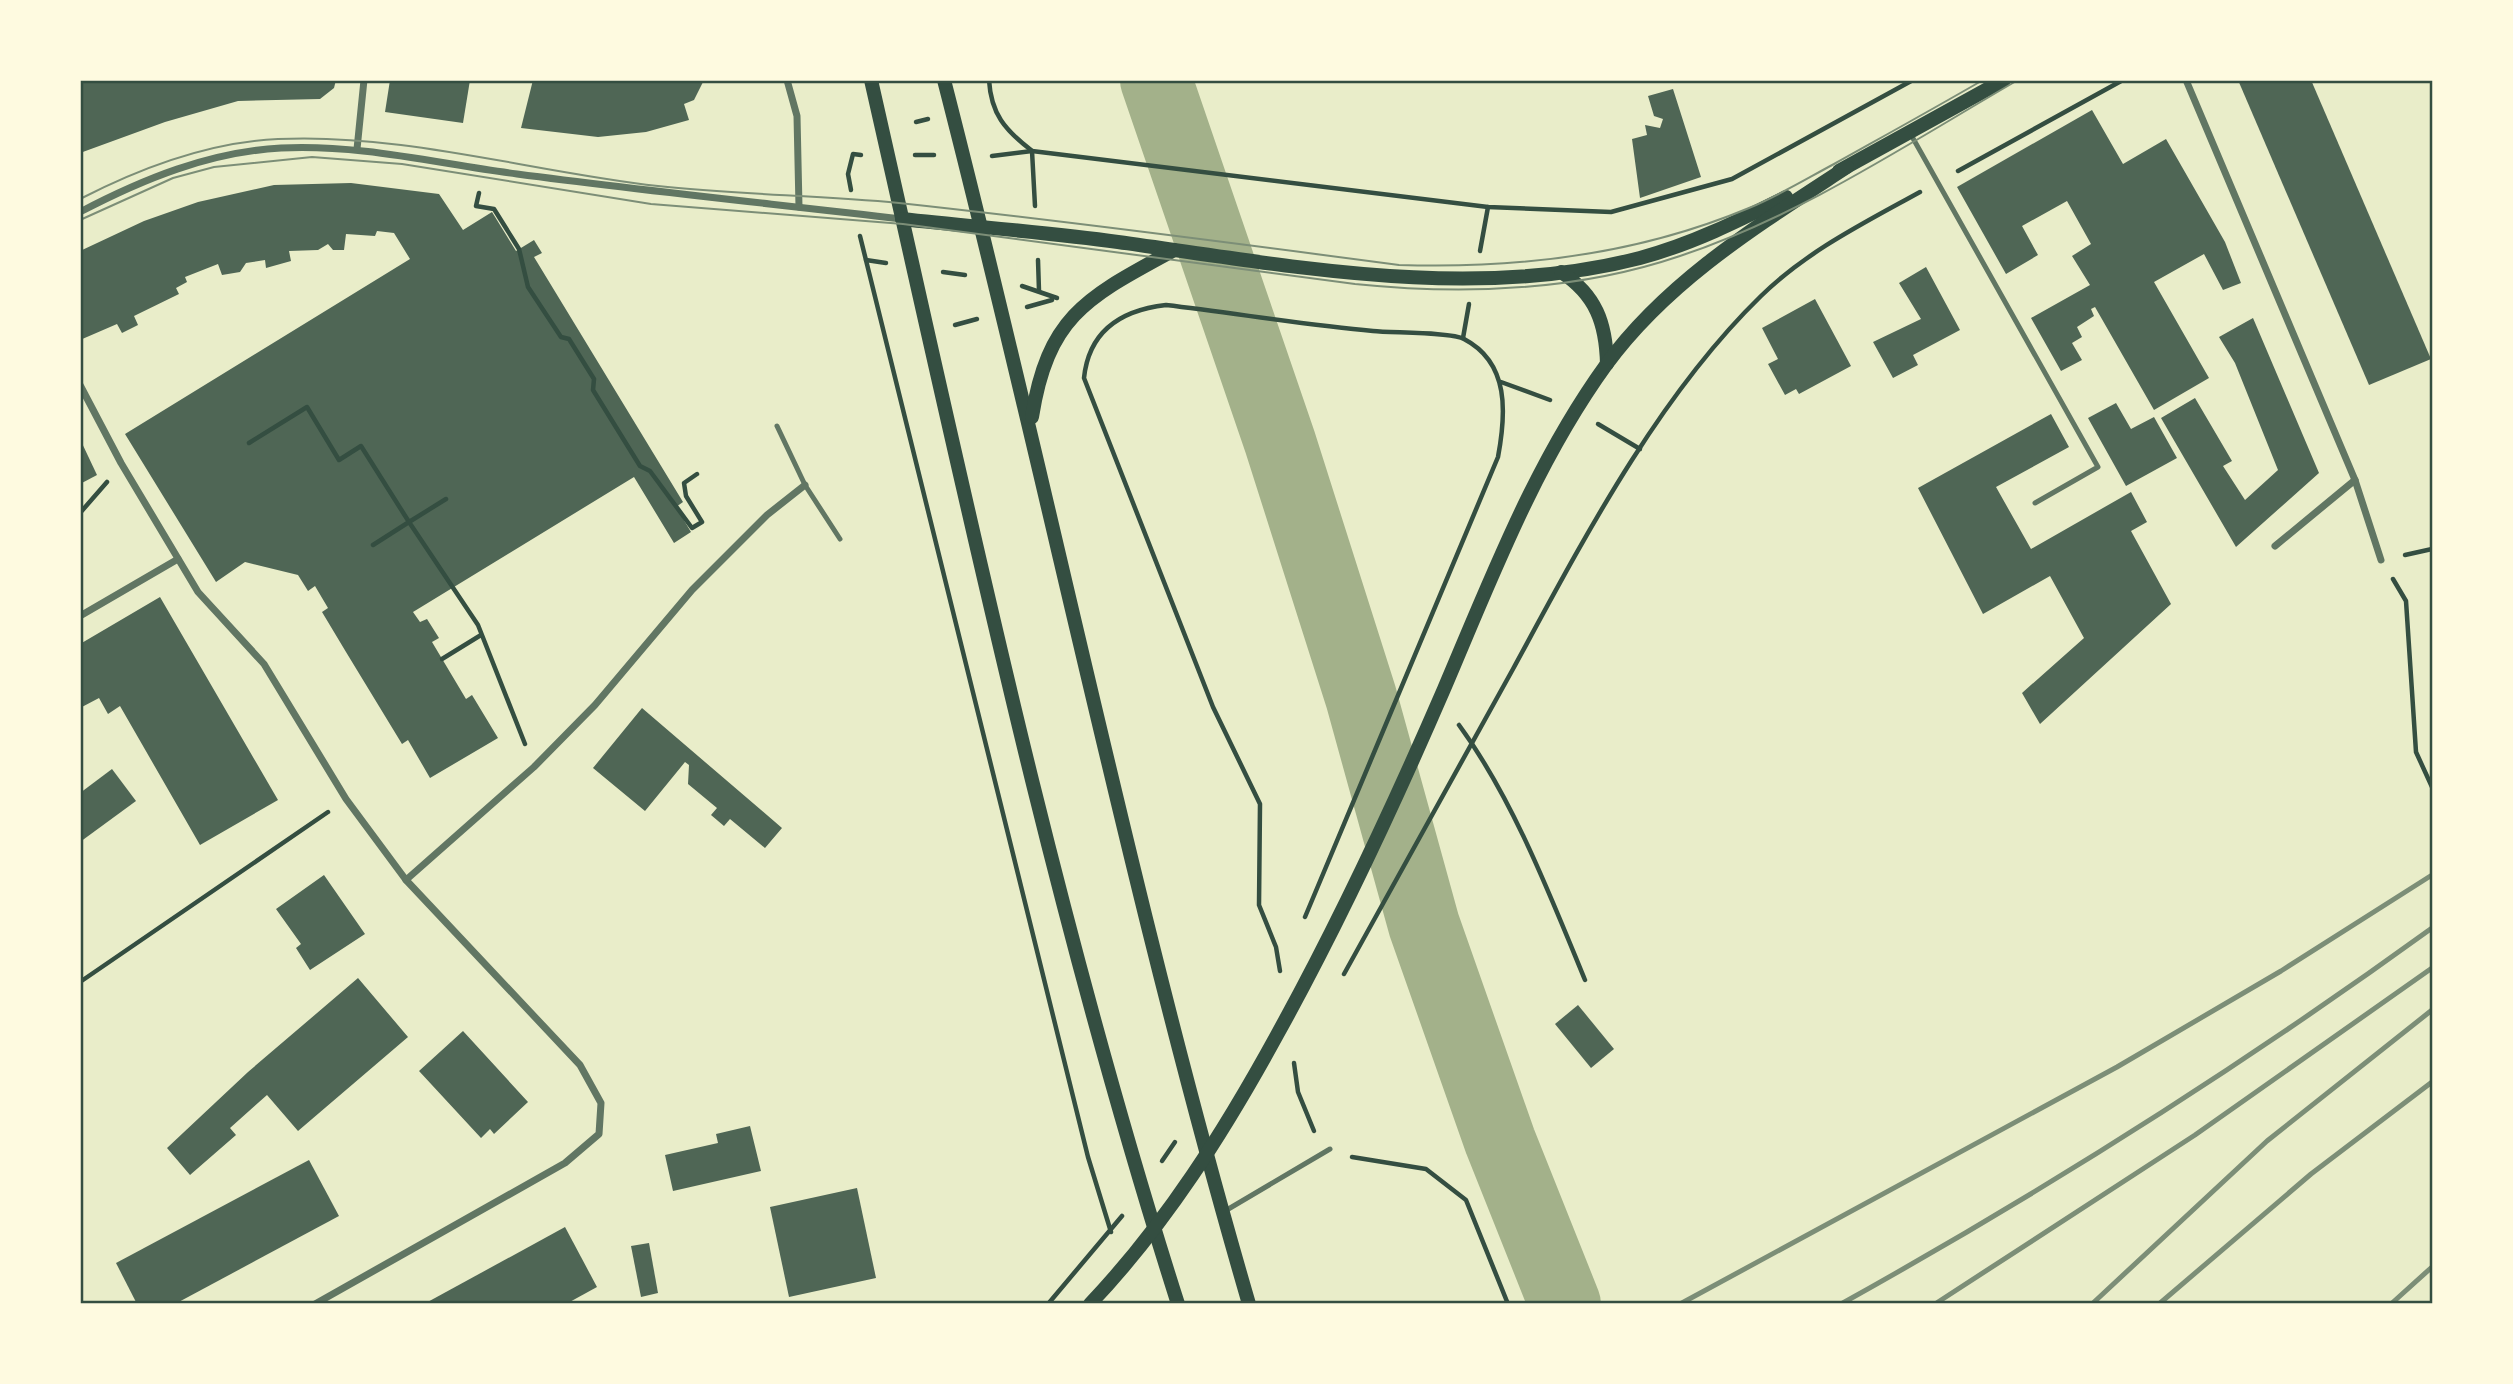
<svg xmlns="http://www.w3.org/2000/svg" width="2513" height="1384" font-family="Spectral,serif">
<rect width="100%" height="100%" fill="#e9edc9"/>
<g fill="none" stroke-linecap="round" stroke-linejoin="round">
<!-- river -->
<polyline stroke="#a3b18a" stroke-width="72" points="1156,80 1280,442 1361,697 1424,925 1500,1141 1565,1304"/>
</g>
<!-- building -->
<g fill="#4f6655">
<polygon points="93,80 336,80 334,88 320,99 238,101 165,122 80,153 80,84"/>
<polygon points="390,80 470,80 463,123 385,112"/>
<polygon points="533,80 596,82 704,80 694,100 684,104 689,120 646,132 598,137 521,128"/>
<polygon points="2238,80 2311,80 2431,359 2369,385"/>
<polygon points="1673,89 1701,177 1640,198 1632,139 1647,135 1645,125 1660,128 1663,119 1654,116 1648,96"/>
<polygon points="2092,110 2123,164 2166,139 2225,242 2241,283 2223,290 2204,254 2154,282 2209,378 2154,410 2095,307 2091,309 2094,316 2077,327 2082,337 2072,343 2082,360 2061,371 2031,318 2090,285 2072,256 2091,244 2067,201 2022,226 2038,255 2006,274 1957,187"/>
<polygon points="351,183 439,194 463,230 492,212 516,251 534,240 542,253 534,257 683,502 676,507 691,532 674,543 634,477 413,612 420,622 427,619 439,638 432,642 466,699 472,695 498,738 430,778 408,740 402,744 346,652 322,612 328,608 315,586 308,591 298,575 245,562 216,582 125,434 410,259 394,233 377,231 375,236 346,234 344,250 333,250 328,244 318,250 289,251 291,261 266,268 265,260 246,263 240,272 222,275 218,264 185,277 187,282 176,288 179,294 134,316 138,325 122,333 117,324 80,340 80,251 144,221 198,202 274,185"/>
<polygon points="1926,267 1960,330 1913,355 1918,365 1893,378 1873,342 1921,319 1899,283"/>
<polygon points="1815,299 1851,366 1799,394 1796,389 1785,395 1768,364 1778,359 1762,328"/>
<polygon points="2253,318 2319,473 2236,547 2161,418 2195,398 2232,461 2223,466 2245,500 2278,470 2235,363 2219,337"/>
<polygon points="2116,403 2131,429 2154,417 2177,458 2126,486 2088,418"/>
<polygon points="2051,414 2069,447 1996,487 2031,549 2131,492 2147,522 2131,531 2171,604 2040,724 2022,693 2084,638 2050,576 1983,614 1918,488"/>
<polygon points="80,439 97,475 80,484"/>
<polygon points="160,597 278,800 200,845 120,706 108,714 99,698 80,708 80,644"/>
<polygon points="642,708 782,828 765,848 730,819 724,826 711,815 717,808 688,784 689,765 685,762 645,811 593,768"/>
<polygon points="112,769 136,801 80,842 80,793"/>
<polygon points="324,875 365,934 310,970 296,948 301,944 276,909"/>
<polygon points="358,978 408,1037 298,1131 267,1095 230,1128 236,1135 190,1175 167,1148 248,1072"/>
<polygon points="1578,1005 1614,1049 1591,1068 1555,1024"/>
<polygon points="463,1031 528,1102 494,1134 490,1129 481,1138 419,1071"/>
<polygon points="750,1126 761,1171 673,1191 665,1155 718,1143 716,1134"/>
<polygon points="309,1160 339,1216 175,1304 137,1304 116,1263"/>
<polygon points="857,1188 876,1278 789,1297 770,1207"/>
<polygon points="565,1227 597,1287 566,1304 424,1304"/>
<polygon points="649,1243 658,1293 641,1297 631,1246"/>
</g>
<g fill="none" stroke-linecap="round" stroke-linejoin="round">
<!-- path -->
<g stroke="#344e41" stroke-width="4.5">
<path d="M989,80c2,34 16,50 42,70"/>
<polyline points="916,122 928,119"/>
<polyline points="1032,151 1035,206"/>
<polyline points="915,155 934,155"/>
<polyline points="992,156 1032,151 1488,207 1611,212 1732,179 1913,80"/>
<polyline points="1958,171 2123,80"/>
<polyline points="851,190 848,174 853,154 861,155"/>
<polyline points="479,193 476,206 494,209 519,249 528,287 561,337 569,339 594,379 593,390 640,466 650,471 692,528 702,522 686,496 684,483 697,474"/>
<polyline points="860,236 1088,1157 1111,1232"/>
<polyline points="1480,251 1488,207"/>
<polyline points="866,260 886,263"/>
<polyline points="1038,260 1039,291"/>
<polyline points="943,272 965,275"/>
<polyline points="1022,286 1057,298"/>
<polyline points="1027,307 1052,300"/>
<polyline points="955,325 977,319"/>
<polyline points="1463,338 1469,304"/>
<polyline points="1501,382 1550,400"/>
<polyline points="1598,424 1640,449"/>
<polyline points="249,443 307,407 339,460 361,446 409,522 446,499"/>
<polyline points="80,513 107,482"/>
<polyline points="373,545 409,522 478,625 525,744"/>
<polyline points="2405,555 2432,549"/>
<polyline points="2393,579 2406,601 2416,752 2432,787"/>
<polyline points="442,659 481,635"/>
<path d="M1459,725c54,74 91,170 126,255"/>
<path d="M1280,971l-4,-24 -17,-42 1,-101 -47,-97 -129,-329c5,-48 38,-68 82,-73 69,8 138,20 207,26 19,2 78,1 91,8 46,24 42,75 34,118l-193,460"/>
<path d="M1344,974c56,-102 113,-203 169,-305 69,-127 144,-272 248,-373 46,-45 103,-73 159,-104"/>
<polyline points="80,982 328,812"/>
<polyline points="1294,1063 1298,1092 1314,1131"/>
<polyline points="1352,1157 1426,1169 1466,1200 1508,1304"/>
<polyline points="1162,1161 1175,1142"/>
<polyline points="1048,1304 1122,1216"/>
</g>
<!-- service -->
<g stroke="#617663" stroke-width="5">
<polyline points="1910,133 2098,467 2035,503"/>
<polyline points="777,426 805,485 840,539"/>
<polyline points="1225,1211 1330,1149"/>
</g>
<!-- minor -->
<g stroke="#617663" stroke-width="7">
<polyline points="787,80 797,116 799,207"/>
<polyline points="2186,80 2355,480 2381,560"/>
<polyline points="357,149 364,80"/>
<path d="M80,212c63,-33 129,-60 201,-64 80,-4 158,16 236,26 129,17 257,30 385,45"/>
<polyline points="80,385 121,463 198,592 264,664 346,799 406,880 580,1065 601,1103 599,1134 565,1163 315,1304"/>
<polyline points="2275,546 2355,480"/>
<polyline points="80,616 178,559"/>
<polyline points="406,880 534,767 595,705 692,590 767,515 805,485"/>
</g>
<!-- secondary -->
<g stroke="#344e41" stroke-width="14">
<path d="M871,80c93,410 179,823 307,1224"/>
<path d="M944,80c105,407 187,820 305,1224"/>
<polyline points="1839,171 2004,80"/>
<path d="M902,219c72,8 144,13 216,23 169,23 353,60 522,16 52,-14 98,-37 146,-61"/>
<path d="M1561,272c35,23 45,51 46,92"/>
<path d="M1032,417c16,-103 58,-121 142,-167"/>
<path d="M1090,1304c76,-80 135,-174 187,-269 62,-112 116,-228 167,-346 47,-110 91,-226 162,-324 62,-85 154,-141 241,-198"/>
</g>
<!-- tram -->
<g stroke="#7c8e77" stroke-width="2">
<path d="M80,199c62,-32 129,-57 198,-60 126,-6 255,33 380,47 80,9 161,9 241,17 167,18 334,40 500,62 120,4 238,-10 350,-57 29,-12 57,-29 85,-44 50,-28 99,-55 149,-84"/>
<path d="M80,220l93,-42 41,-11 98,-10 90,7 249,40 252,20 452,60c107,11 222,7 325,-28 120,-40 229,-113 338,-176"/>
</g>
<!-- rail -->
<g stroke="#7c8e77" stroke-width="5">
<polyline points="1680,1304 2117,1067 2281,971 2432,875"/>
<path d="M1841,1304c205,-114 402,-239 591,-376"/>
<polyline points="1935,1304 2195,1135 2432,968"/>
<polyline points="2092,1304 2267,1141 2432,1010"/>
<polyline points="2159,1304 2311,1174 2432,1082"/>
<polyline points="2391,1304 2432,1267"/>
</g>
</g>
<!-- border -->
<rect width="2513" height="1384" fill="none" stroke="#fefae0" stroke-width="164"/>
<rect x="82" y="82" width="2349" height="1220" fill="none" stroke="#344e41" stroke-width="2.5"/>
</svg>
